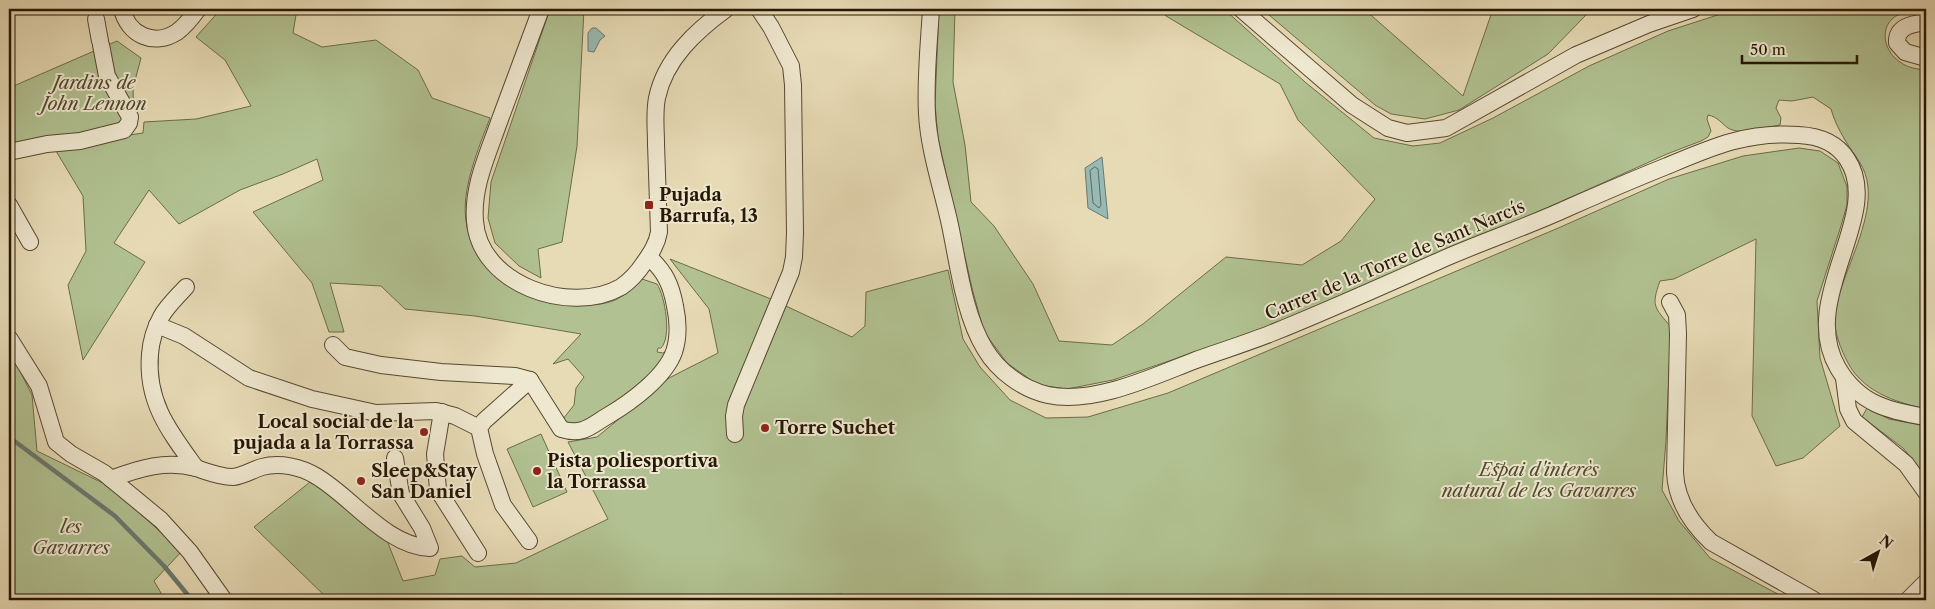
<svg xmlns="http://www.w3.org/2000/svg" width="1935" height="609" font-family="'Libre Caslon Text',serif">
<rect width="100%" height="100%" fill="#e7dbb6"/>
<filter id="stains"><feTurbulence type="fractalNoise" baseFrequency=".004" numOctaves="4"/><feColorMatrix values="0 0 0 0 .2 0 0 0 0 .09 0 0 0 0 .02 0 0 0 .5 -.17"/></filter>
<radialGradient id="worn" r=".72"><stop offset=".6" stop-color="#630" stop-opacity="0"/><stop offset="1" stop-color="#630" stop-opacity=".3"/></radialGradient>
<!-- green -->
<g fill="#b1c191" stroke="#6c6c4a">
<path d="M221,9h76l-4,24 29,14 54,-7 42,30 14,28 58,20c-11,29 -29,71 -24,103 7,57 66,88 119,84 10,0 21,-1 30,-5 11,-5 19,-13 27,-21l15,5c8,12 15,53 4,64h-3l-1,4 6,1 5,-3 -11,17 -24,22 -54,38 -9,-3 -7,-5 11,-14 2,-17 8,-11 -16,-18 -15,5 28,-30 -106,-18 -70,-7 -24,-23 -51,-3 14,49h-15l-17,-49 -59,-71 70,-32 -6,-21 -34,15 -43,16 -61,34 -30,-34 -35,53 31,19 -62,98 -15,-75 18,-34 -3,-55 -30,-50 90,-13 1,-11 52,-3 55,-13 -26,-46 -29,-23z"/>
<polygon points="550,9 584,9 577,146 562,242 538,249 541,278 519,266 495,243 488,218 491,182"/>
<path d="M939,9h16l-2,73 12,63 6,57 23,24 39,58 26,57 53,4 31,-21 83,-67 76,8 39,-24 34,-42 -77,-79 -18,-36 -114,-68 -4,-7h62l81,73 69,56 39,8 27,-3 53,-25 96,-52 79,-35 65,-21 8,-1h185v2c-10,1 -26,0 -34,8 -13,13 -6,34 8,43 8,6 17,7 26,8v339c-32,-7 -65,-18 -80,-50 -8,-16 -14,-35 -11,-52 1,-7 5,-15 7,-21 10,-30 29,-68 26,-99 -2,-21 -13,-30 -23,-47 -6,-10 -11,-20 -14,-31l-18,-12 -21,4 -13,-1 -3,8 5,10 -1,7c-14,2 -39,11 -52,3 -7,-5 -10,-11 -20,-13l-1,4 4,12 -3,6 -7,4 -34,13 -158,71 -132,54 -114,50 -150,51 -46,9 -29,-4 -31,-22 -23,-31 -12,-44 -34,-150 -3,-34z"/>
<polygon points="1262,9 1364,9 1463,96 1493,9 1606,9 1587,14 1548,54 1459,110 1425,119 1391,114 1375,105"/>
<polygon points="117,41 141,58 133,88 134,124 9,147 9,88"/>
<path d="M1799,148l21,3 18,12 9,24v18l-7,24 -23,72 3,57 20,68 -37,32 -27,8 -24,-50 4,-177 -82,40 -14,2c-9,25 -6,26 11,46l-5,113 -4,50 17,31 31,37 79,42h-948l1,-6 -94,6h-419l-75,-73 56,-45c29,17 46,40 76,56l17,43 32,-6 5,-16 22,-3 13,11 41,-4 92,-44 -40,-77 29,-5 72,-59 49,-25 -9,-44 -39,-50 101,40 81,38 13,-11 1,-34 82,-22 15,69 17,28 30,33 36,18 42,-1 80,-24 388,-164 113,-50 74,-23z"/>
<polygon points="9,349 32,395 37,451 109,486 182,551 154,581 165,600 9,600"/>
<polygon points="1867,408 1889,419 1926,426 1926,476 1903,448 1862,417"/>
<polygon points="541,434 567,492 533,507 507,449"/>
</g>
<!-- water -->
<g fill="#98bab4" stroke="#6a796e">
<polygon points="592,28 596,28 605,36 600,40 594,52 588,51 588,33"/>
<polygon points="1102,157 1108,219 1088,208 1085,168"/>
</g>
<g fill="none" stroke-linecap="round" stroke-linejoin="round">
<!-- shore -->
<polygon stroke="#5f685c" stroke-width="1" points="1095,167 1098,169 1101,205 1099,208 1093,203 1090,171"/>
<!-- stream -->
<polyline stroke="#6a796e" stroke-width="4.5" points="9,437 115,516 164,566 192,600"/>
<!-- street casing -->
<g stroke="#564830" stroke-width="18">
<g id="street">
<path d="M122,9c6,26 32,38 55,23 8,-6 16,-16 21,-23"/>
<path d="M541,9c-14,38 -28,75 -42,113 -11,32 -27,65 -24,99 4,63 95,95 146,66 9,-6 17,-15 23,-24 7,-10 13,-19 15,-31 -1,-29 -2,-59 -3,-88 0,-15 -2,-31 1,-46 8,-39 39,-67 69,-89"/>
<path d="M931,9c-2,34 -6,70 -4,105 2,37 15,74 23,111 8,38 14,90 35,124 13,22 37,40 63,46 46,10 106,-19 148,-35 25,-9 51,-17 76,-27 60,-24 119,-51 178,-77 40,-17 81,-31 120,-49 32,-14 64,-28 97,-41 45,-19 81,-35 132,-31 19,1 37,7 48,24 38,56 -50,139 -9,209 21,36 51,43 88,49"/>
<polyline points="1241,9 1352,105 1388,128 1407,133 1446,128 1576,55 1649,24 1693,9"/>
<polyline points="96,19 100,41"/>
<path d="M1926,22c-13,2 -30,4 -29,21l8,9 21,6"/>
<polyline points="9,152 47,144 80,141 124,130 129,123 130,117 107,76 101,45"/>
<polyline points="9,205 30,242"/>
<path d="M186,287c-9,10 -19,19 -25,30 -6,11 -10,24 -11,37 -4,48 19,77 46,114"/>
<path d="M1670,302l7,13 1,19 -3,138c1,28 16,51 36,70l103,58"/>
<polyline points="157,325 184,336 249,378 312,399 376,413 436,411 455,416 479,428"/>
<polyline points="9,338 39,386 56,442 71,454 104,473 161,520 190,552 224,600"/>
<polyline points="333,345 345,357 381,365 441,372 515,376 530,380"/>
<polyline points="1844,378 1848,409 1854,421 1906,464 1926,492"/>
<path d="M530,380l31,49c22,7 29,-3 48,-14 22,-13 56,-38 65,-63 5,-15 4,-32 1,-46 -4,-22 -10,-34 -26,-49"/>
<polyline points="442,412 435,454 438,490 478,553"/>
<polyline points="735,434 734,416 736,405 791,272 794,257 795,233 793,85 791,66 771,27 759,9"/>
<path d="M111,479c29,-11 55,-19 85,-11 12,4 24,9 37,9 10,-1 19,-7 29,-10 18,-5 39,0 54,9 36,21 70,70 114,72l-8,-20 -21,-34 -6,-36"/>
<polyline points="529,541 503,505 485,454 479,428 484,421 530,380"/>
<polyline points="1908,600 1926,582"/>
</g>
</g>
<!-- street -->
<use href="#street" stroke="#efe8d0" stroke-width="16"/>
</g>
<!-- markers -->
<g fill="#8f2418" stroke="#efe8d0" stroke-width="2">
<rect x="644" y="200" width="10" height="10" rx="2.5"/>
<circle cx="765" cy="428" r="5"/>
<circle cx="424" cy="432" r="5"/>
<circle cx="537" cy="471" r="5"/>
<circle cx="361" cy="481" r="5"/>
</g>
<g text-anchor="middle" stroke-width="4" stroke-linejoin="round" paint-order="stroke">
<!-- park labels -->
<g font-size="18" font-style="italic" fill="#504a2e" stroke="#efe8d0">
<text x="94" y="89">Jardins de<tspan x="94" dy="21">John Lennon</tspan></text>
<text x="1539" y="476">Espai d'interès<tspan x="1539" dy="21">natural de les Gavarres</tspan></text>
<text x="71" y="533">les<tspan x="71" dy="21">Gavarres</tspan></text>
</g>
<!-- poi labels -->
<g font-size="18" font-weight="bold" fill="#261704" stroke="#efe8d0" text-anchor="start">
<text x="659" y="201">Pujada<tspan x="659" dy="21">Barrufa, 13</tspan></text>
<text x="414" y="428" text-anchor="end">Local social de la<tspan x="414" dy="21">pujada a la Torrassa</tspan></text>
<text x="775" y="434">Torre Suchet</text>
<text x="547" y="467">Pista poliesportiva<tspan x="547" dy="21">la Torrassa</tspan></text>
<text x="371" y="477">Sleep&amp;Stay<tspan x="371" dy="21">San Daniel</tspan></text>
</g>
<!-- street labels -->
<g font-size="18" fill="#261704" stroke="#efe8d0">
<text transform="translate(1395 260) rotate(-23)" y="6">Carrer de la Torre de Sant Narcís</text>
</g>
</g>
<!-- margin -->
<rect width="1935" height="609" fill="none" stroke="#e7dbb6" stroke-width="30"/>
<rect x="10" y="10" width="1915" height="589" fill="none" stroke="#261704" stroke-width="2.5"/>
<rect x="15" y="15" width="1905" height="579" fill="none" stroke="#261704"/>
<!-- north arrow -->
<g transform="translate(1878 552) rotate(39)" stroke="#efe8d0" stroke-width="4" paint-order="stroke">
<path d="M0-4L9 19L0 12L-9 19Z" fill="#261704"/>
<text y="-8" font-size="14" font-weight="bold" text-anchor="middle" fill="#261704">N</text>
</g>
<!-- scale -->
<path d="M1742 55v8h115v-8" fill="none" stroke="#261704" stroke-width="2.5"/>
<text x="1750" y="55" font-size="15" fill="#261704" stroke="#efe8d0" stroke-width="4" paint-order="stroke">50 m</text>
<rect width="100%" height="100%" filter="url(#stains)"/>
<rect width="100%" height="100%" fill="url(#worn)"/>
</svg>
